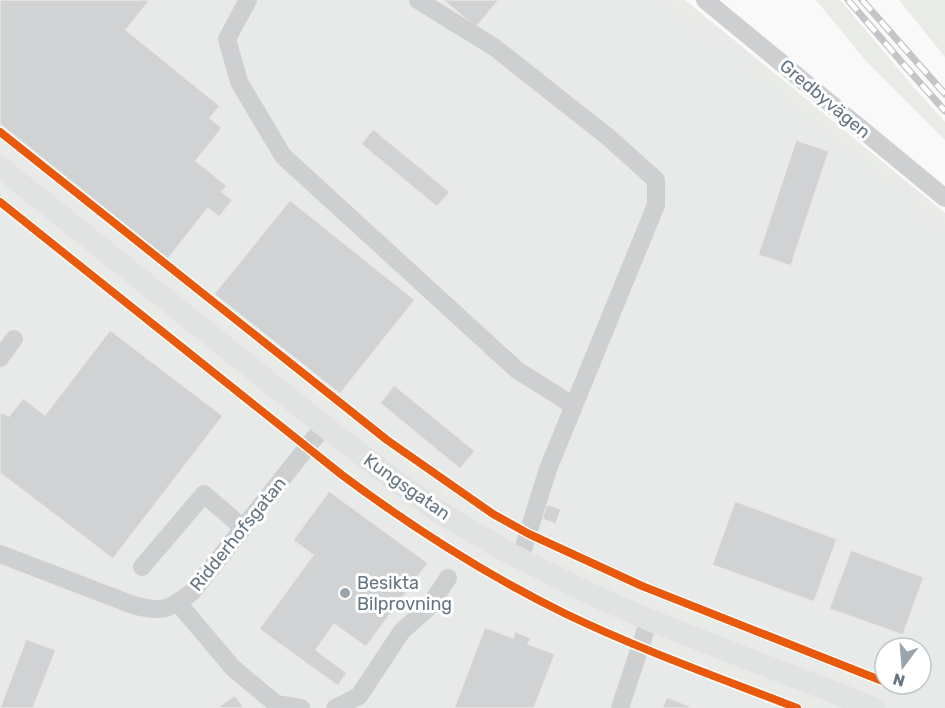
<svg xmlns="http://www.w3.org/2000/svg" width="945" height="708" font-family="Rubik,sans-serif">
<rect width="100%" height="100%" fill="#f9f9f9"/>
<!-- built -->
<path fill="#e8e9e9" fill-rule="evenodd" d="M0,0h685l260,213v495h-945zM885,648h36v36h-36z"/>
<!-- green -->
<g fill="#e8ebe6">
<polygon points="663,0 683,0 705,19 715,48 704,33"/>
<polygon points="816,0 840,0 916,90 945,122 945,140 866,61"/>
<polygon points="899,0 945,0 945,57"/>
<polygon points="757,64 782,79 891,170 901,193 746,66"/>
<polygon points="0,142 73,201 72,204 0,147"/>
<polygon points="909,185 945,215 945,227 930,215 924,217"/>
<polygon points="0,186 259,393 284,415 280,417 273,413 0,195"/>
<polygon points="148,259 275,360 306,386 304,388 294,381 158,273"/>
<polygon points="316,390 367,432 455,494 461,505 443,496 311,396"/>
<polygon points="346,463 449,535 445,540 338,465"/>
<polygon points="561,554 673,604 763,641 760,646 672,613 557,561"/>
<polygon points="485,555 536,584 532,591 483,566 478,560"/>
<polygon points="541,588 629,628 631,632 630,636 538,594"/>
<polygon points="661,640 807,698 821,703 822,708 812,708 650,644 653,641"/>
<polygon points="794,654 879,685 875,690 836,677 794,659"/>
</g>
<!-- building -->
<g fill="#d0d2d3" stroke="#e8e8e8" stroke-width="1.5">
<polygon points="0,0 150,0 126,30 220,106 210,118 222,128 196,161 227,186 222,192 233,200 219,217 208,208 168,259 0,124"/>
<polygon points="443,0 499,0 476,27"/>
<polygon points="373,129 450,192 437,207 361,144"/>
<polygon points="796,140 829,151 791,266 758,255"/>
<polygon points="290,200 415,300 340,394 214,294"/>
<polygon points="110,330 223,416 113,559 0,473 0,412 9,416 23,398 45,415"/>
<polygon points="394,385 475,451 460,469 380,403"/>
<polygon points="329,491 428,563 366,647 334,624 316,650 347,673 338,686 259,629 313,555 293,540"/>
<polygon points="735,501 837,539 814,602 712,565"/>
<polygon points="547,504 561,509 556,524 542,519"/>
<polygon points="851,550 924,577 903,635 829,609"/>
<polygon points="485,627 513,638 515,631 531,638 528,644 555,654 534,708 454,708"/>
<polygon points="26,639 56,650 33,708 0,708"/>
<polygon points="235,695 244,708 217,708"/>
<polygon points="667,697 695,708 662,708"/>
</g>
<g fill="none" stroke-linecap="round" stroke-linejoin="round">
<!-- minor -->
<g stroke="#cecfd0" stroke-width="18">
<polyline points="248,0 227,39 239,82 283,156 517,370 574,406"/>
<polyline points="418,0 494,47 608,137 656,180 656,205 548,469 520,559"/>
<polyline points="705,0 945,198"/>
<polyline points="0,358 14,339"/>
<path d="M0,554l133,51c29,8 37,5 60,-14l131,-165"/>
<polyline points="142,567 204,494 243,528"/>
<polyline points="178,603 233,668 276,704 301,708"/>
<polyline points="335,708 359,696 402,631 429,607 448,578"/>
<polyline points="620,708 649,620"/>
</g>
<!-- major -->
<polyline stroke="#e1e2e2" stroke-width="22" points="0,167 324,426 393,479 439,512 509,553 586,592 649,620 874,708"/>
<!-- rail casing -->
<g stroke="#c3c5c6" stroke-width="7">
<g id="rail">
<polyline points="848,0 905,66 945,111"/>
<polyline points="862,0 945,94"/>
</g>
</g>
<!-- rail -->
<use href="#rail" stroke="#fff" stroke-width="4.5" stroke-dasharray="14" stroke-linecap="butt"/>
<!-- cycleway casing -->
<g stroke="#fff" stroke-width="11">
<g id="cycleway">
<polyline points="0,132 387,440 493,514 529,534 642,586 885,682"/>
<path d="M0,202l342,273c71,53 144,100 224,139 75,36 154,64 231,94"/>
</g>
</g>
<!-- cycleway -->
<use href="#cycleway" stroke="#e8590c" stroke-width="8"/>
</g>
<!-- markers -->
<circle fill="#99a4ac" stroke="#fff" stroke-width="2" cx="345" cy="593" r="6"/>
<g text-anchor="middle" stroke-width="6" stroke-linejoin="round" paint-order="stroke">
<!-- street labels -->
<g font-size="18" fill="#657683" stroke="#fff">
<text transform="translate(825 99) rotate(40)" y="6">Gredbyvägen</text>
<text transform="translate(407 487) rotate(35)" y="6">Kungsgatan</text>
<text transform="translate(238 534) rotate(-51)" y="6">Ridderhofsgatan</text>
</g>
<!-- poi labels -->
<g font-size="18" fill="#657683" stroke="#fff" text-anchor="start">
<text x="357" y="589">Besikta<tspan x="357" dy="21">Bilprovning</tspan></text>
</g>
</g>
<!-- north arrow -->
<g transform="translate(903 666) rotate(196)"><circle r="28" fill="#ffffff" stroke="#c1c8cd" stroke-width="1.5"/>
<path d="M0-4.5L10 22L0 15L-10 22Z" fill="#99a4ac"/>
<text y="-9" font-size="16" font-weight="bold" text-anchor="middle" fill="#657683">N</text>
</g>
</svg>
